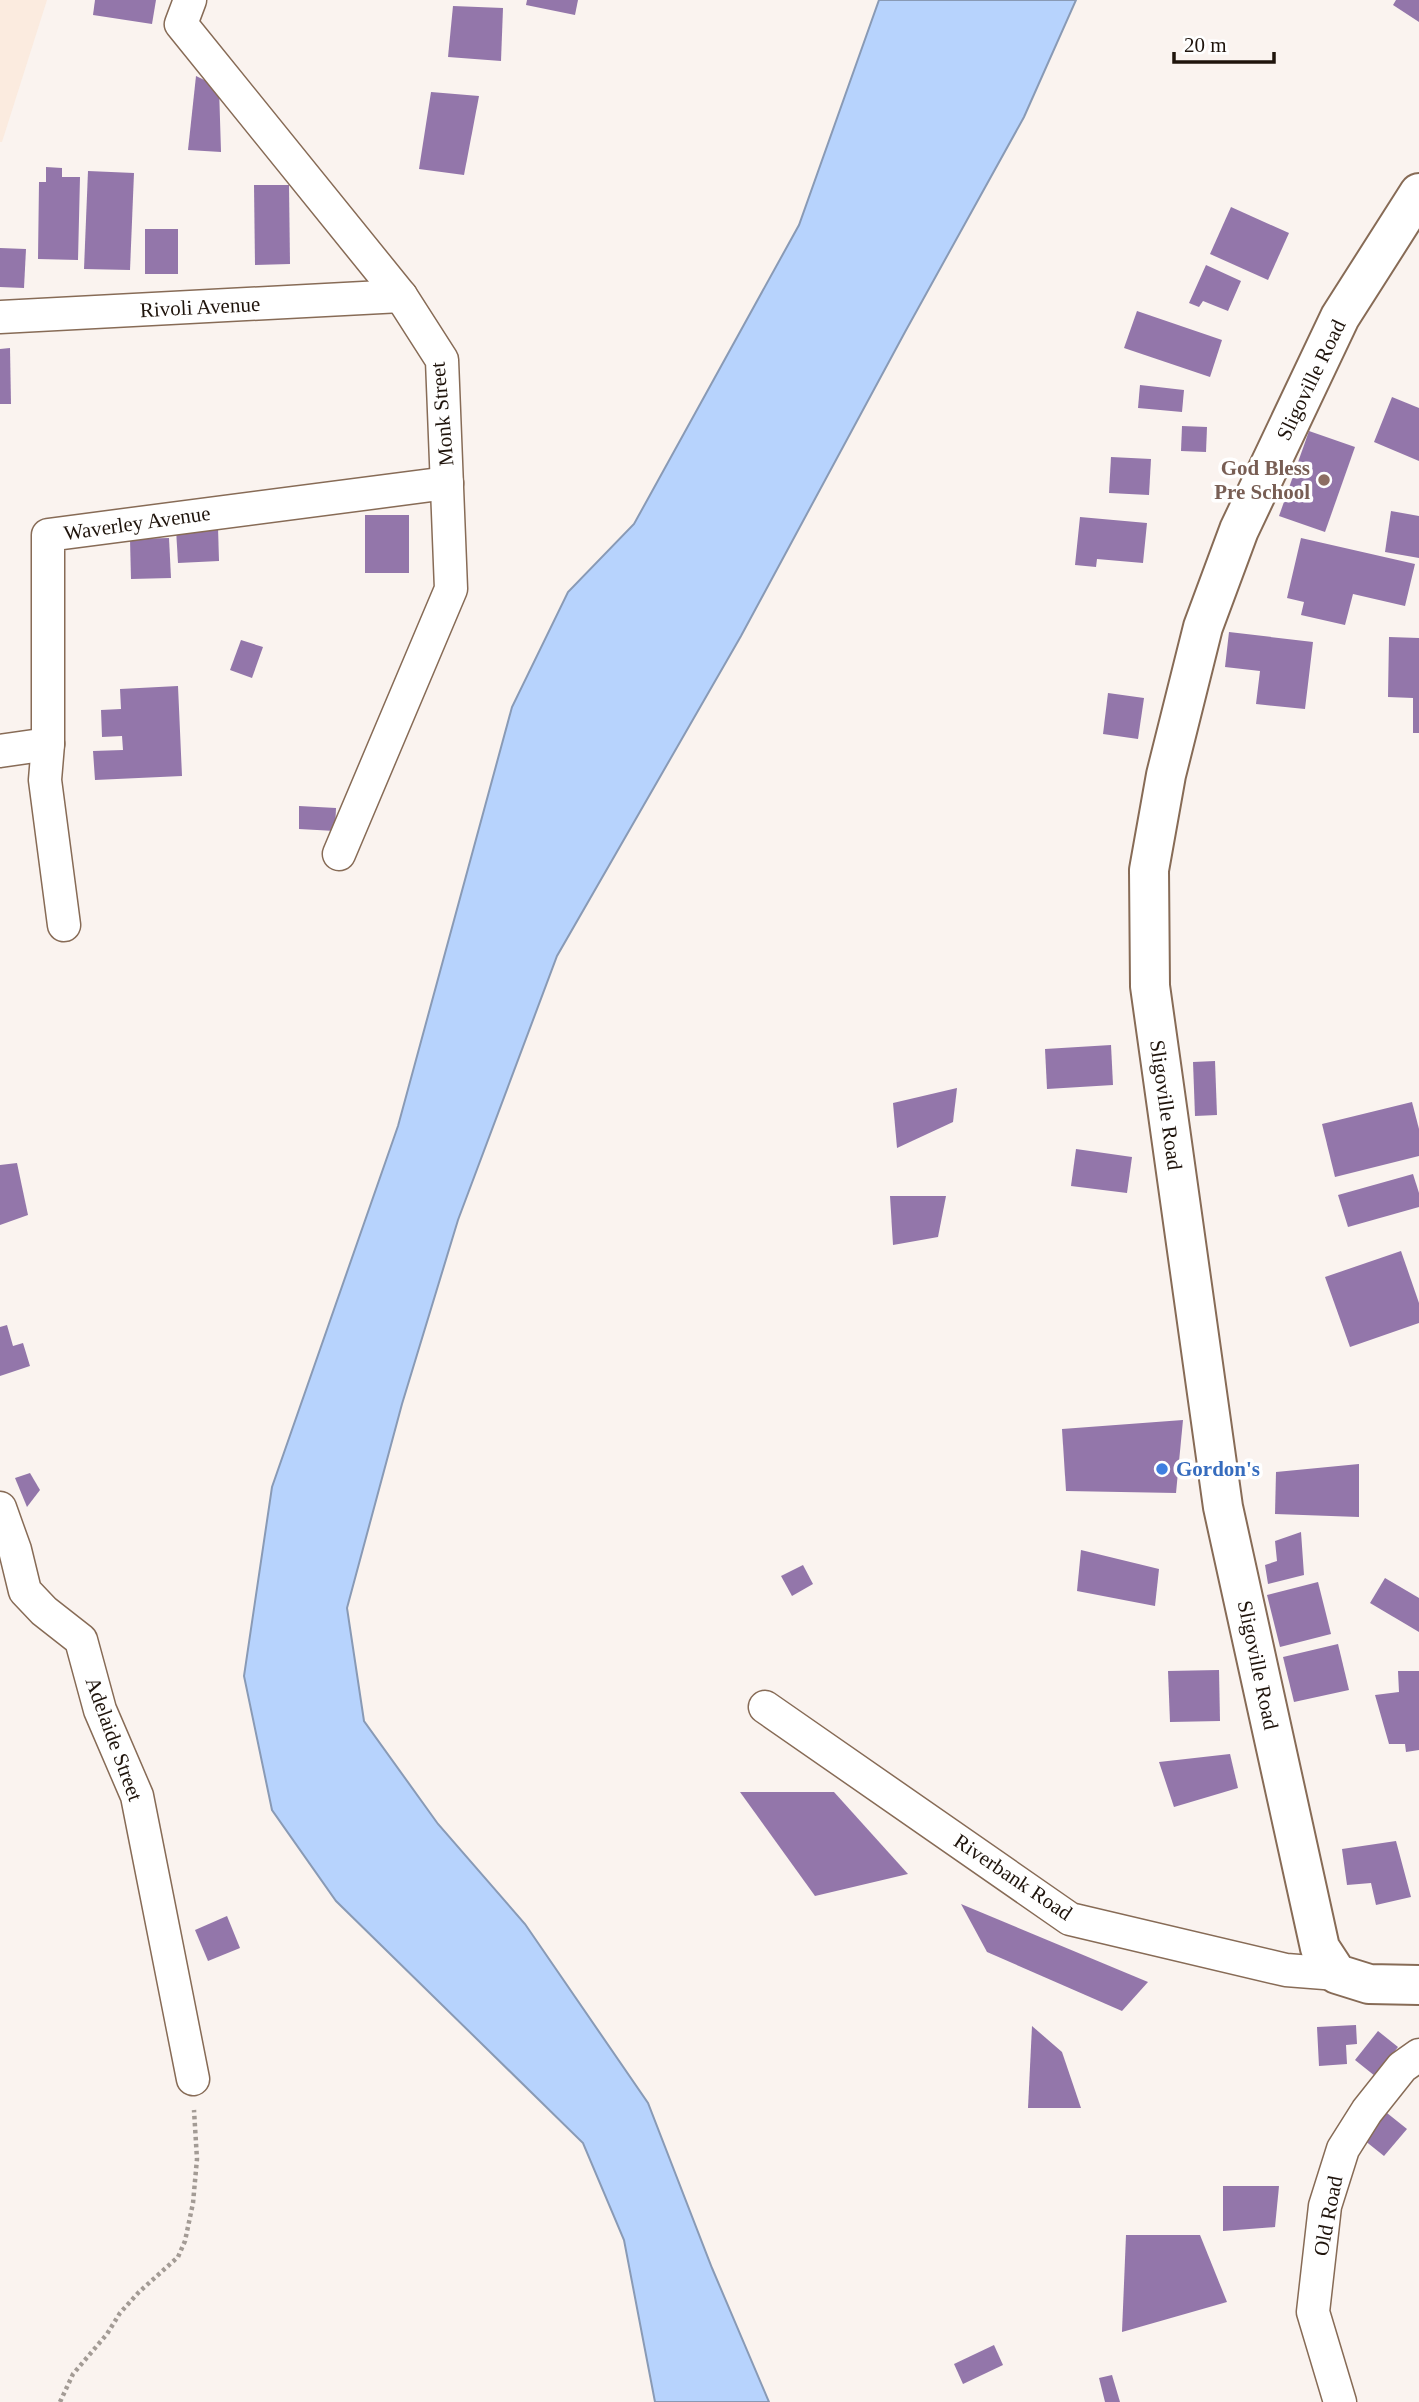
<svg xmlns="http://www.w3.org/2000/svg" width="1419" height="2402" font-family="'Times New Roman',serif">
<rect width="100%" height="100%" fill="#faf3ef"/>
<!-- built -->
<polygon fill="#fbebdf" points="0,0 47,0 2,142 0,142"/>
<!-- water -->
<polygon fill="#b7d3fd" stroke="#899ab5" stroke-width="2" points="879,0 1076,0 1024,117 905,332 741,636 557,956 458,1220 402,1404 347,1608 364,1721 438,1824 525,1924 648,2103 712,2268 769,2402 655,2402 624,2240 583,2143 336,1901 272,1810 244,1676 272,1487 398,1126 512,707 568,592 634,524 799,225"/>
<!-- building -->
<g fill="#9376aa">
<polygon points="95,0 156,0 152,24 93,15"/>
<polygon points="527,0 578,0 575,15 526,5"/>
<polygon points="1396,0 1419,0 1419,22 1393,5"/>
<polygon points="453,6 503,8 501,61 448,57"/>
<polygon points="196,76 219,87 221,152 188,150"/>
<polygon points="431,92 479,96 464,175 419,169"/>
<polygon points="46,167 62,168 62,177 80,177 78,260 38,259 39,182 46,182"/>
<polygon points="88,171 134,173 130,270 84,269"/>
<polygon points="254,185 289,185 290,264 255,265"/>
<polygon points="1231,207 1289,233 1268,280 1210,254"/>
<rect x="145" y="229" width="33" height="45"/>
<polygon points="0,248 26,249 24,288 0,287"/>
<polygon points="1206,265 1241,281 1228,311 1203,301 1199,307 1189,303"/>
<polygon points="1137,311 1222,340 1210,377 1124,348"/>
<polygon points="10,348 11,404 0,404 0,349"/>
<polygon points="1140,385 1184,390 1182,412 1138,408"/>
<polygon points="1392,397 1419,408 1419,461 1374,442"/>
<polygon points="1182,426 1207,427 1206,452 1181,451"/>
<polygon points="1309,431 1355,447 1325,532 1279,516"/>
<polygon points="1111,457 1151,459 1149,495 1109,493"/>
<polygon points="1391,511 1419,516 1419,558 1385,552"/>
<rect x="365" y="515" width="44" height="58"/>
<polygon points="1080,517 1147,523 1143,563 1097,559 1096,567 1075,565"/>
<polygon points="218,527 219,561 178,563 176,529"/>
<polygon points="169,538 171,578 131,579 130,539"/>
<polygon points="1301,538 1415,564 1405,606 1353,594 1345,625 1301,615 1304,602 1287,598"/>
<polygon points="1229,632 1313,642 1305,709 1256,704 1260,671 1225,667"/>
<polygon points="1389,637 1419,638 1419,733 1413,733 1413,698 1388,697"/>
<polygon points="241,640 263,647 252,678 230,670"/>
<polygon points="178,686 182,776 95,780 93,751 123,750 122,736 102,737 101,710 121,709 120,689"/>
<polygon points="1108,693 1144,698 1138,739 1103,734"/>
<polygon points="299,806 336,808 335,831 299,829"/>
<polygon points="1111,1045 1113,1085 1047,1089 1045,1049"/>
<polygon points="1215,1061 1217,1115 1195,1116 1193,1062"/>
<polygon points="957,1088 953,1122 897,1148 893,1103"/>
<polygon points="1412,1102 1419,1129 1419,1156 1335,1177 1322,1124"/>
<polygon points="1076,1149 1132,1157 1127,1193 1071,1186"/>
<polygon points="17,1163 28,1215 0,1225 0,1165"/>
<polygon points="1413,1174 1419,1193 1419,1207 1348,1227 1338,1195"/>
<polygon points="890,1196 946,1196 938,1237 893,1245"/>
<polygon points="1401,1251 1419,1303 1419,1323 1350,1347 1325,1277"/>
<polygon points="7,1325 13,1346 23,1343 30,1366 0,1376 0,1327"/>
<polygon points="1183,1420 1176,1493 1066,1491 1062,1429"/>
<polygon points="1359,1464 1359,1517 1275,1514 1276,1472"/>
<polygon points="30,1473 40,1490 27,1507 15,1478"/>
<polygon points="1301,1532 1304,1575 1268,1584 1265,1565 1277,1561 1275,1541"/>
<polygon points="1081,1550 1159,1569 1155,1606 1077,1591"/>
<polygon points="803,1565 813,1584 792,1596 781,1576"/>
<polygon points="1385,1578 1419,1598 1419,1632 1370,1603"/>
<polygon points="1318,1582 1331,1634 1280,1647 1267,1595"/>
<polygon points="1338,1644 1349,1690 1294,1702 1283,1657"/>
<polygon points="1219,1670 1220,1721 1170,1722 1168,1671"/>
<polygon points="1398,1671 1419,1671 1419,1750 1406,1752 1405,1744 1389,1744 1375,1695 1399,1692"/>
<polygon points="1230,1754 1238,1788 1174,1807 1159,1762"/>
<polygon points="740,1792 834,1792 908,1874 815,1896"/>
<polygon points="1396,1841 1411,1897 1376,1905 1371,1883 1347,1885 1342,1849"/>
<polygon points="961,1904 1148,1982 1122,2011 987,1952"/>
<polygon points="227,1916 240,1948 208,1961 195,1930"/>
<polygon points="1356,2025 1357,2044 1346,2045 1347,2064 1319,2066 1317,2027"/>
<polygon points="1032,2026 1062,2052 1081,2108 1028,2108"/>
<polygon points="1378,2031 1398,2047 1375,2076 1355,2060"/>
<polygon points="1382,2109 1407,2129 1384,2156 1359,2136"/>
<polygon points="1223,2186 1279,2186 1275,2227 1223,2231"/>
<polygon points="1126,2235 1200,2235 1227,2302 1122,2332"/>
<polygon points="994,2345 1003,2365 963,2384 954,2364"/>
<polygon points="1112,2375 1120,2402 1105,2402 1099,2378"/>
</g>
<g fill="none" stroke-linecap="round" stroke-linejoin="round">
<!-- minor casing -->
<g stroke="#876b56" stroke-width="35">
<g id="minor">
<polyline points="190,0 181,24 401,296 442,360 451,589 339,854"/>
<polyline points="0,317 401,296"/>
<polyline points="0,751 48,744"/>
<polyline points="64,925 45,780 48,744 48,535 447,483"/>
<polyline points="0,1508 15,1550 25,1591 44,1611 81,1640 100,1710 137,1796 193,2079"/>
<polyline points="765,1707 1070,1919 1286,1970 1337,1974"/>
<polyline points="1340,2402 1313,2312 1325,2206 1343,2149 1367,2111 1402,2067 1419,2055"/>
</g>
</g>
<!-- tertiary casing -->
<g stroke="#876b56" stroke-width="42">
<polyline id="tertiary" points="1419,193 1340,317 1239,530 1203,627 1166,775 1149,870 1150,986 1223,1507 1320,1948 1337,1974 1369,1984 1419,1985"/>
</g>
<!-- path -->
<polyline stroke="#a39b95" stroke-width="4.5" stroke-dasharray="3.5 3.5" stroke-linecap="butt" points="60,2402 73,2374 107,2334 120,2313 139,2292 178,2257 185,2241 193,2203 197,2159 194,2110"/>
<!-- minor -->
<use href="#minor" stroke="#fff" stroke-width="32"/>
<!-- tertiary -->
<use href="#tertiary" stroke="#fff" stroke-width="38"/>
</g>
<!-- markers -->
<circle fill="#8d6e63" stroke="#fff" stroke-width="2.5" cx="1324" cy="480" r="7"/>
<circle fill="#3f7fe0" stroke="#fff" stroke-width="2.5" cx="1162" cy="1469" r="7"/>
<g text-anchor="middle" stroke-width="7" stroke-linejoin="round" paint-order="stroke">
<!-- street labels -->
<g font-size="21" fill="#1f140c" stroke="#fff">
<text transform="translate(200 307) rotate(-3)" y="7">Rivoli Avenue</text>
<text transform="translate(1311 380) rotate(-64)" y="7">Sligoville Road</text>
<text transform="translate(442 414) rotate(-95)" y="7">Monk Street</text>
<text transform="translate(137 523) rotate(-8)" y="7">Waverley Avenue</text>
<text transform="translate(1166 1105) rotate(82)" y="7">Sligoville Road</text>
<text transform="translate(1258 1665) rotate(78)" y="7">Sligoville Road</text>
<text transform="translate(114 1739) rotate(70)" y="7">Adelaide Street</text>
<text transform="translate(1013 1877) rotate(34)" y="7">Riverbank Road</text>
<text transform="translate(1328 2216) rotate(-79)" y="7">Old Road</text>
</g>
<!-- education labels -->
<g font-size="21" font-weight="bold" fill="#785e54" stroke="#fff" text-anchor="end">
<text x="1310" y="475">God Bless<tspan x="1310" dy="24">Pre School</tspan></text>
</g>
<!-- shop labels -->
<g font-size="21" font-weight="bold" fill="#366cbe" stroke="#fff" text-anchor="start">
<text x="1176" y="1476">Gordon's</text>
</g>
</g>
<!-- scale -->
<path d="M1174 52v10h100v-10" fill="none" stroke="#1f140c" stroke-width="3.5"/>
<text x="1184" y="52" font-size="21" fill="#1f140c" stroke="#ffffff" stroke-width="5" paint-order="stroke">20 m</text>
</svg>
